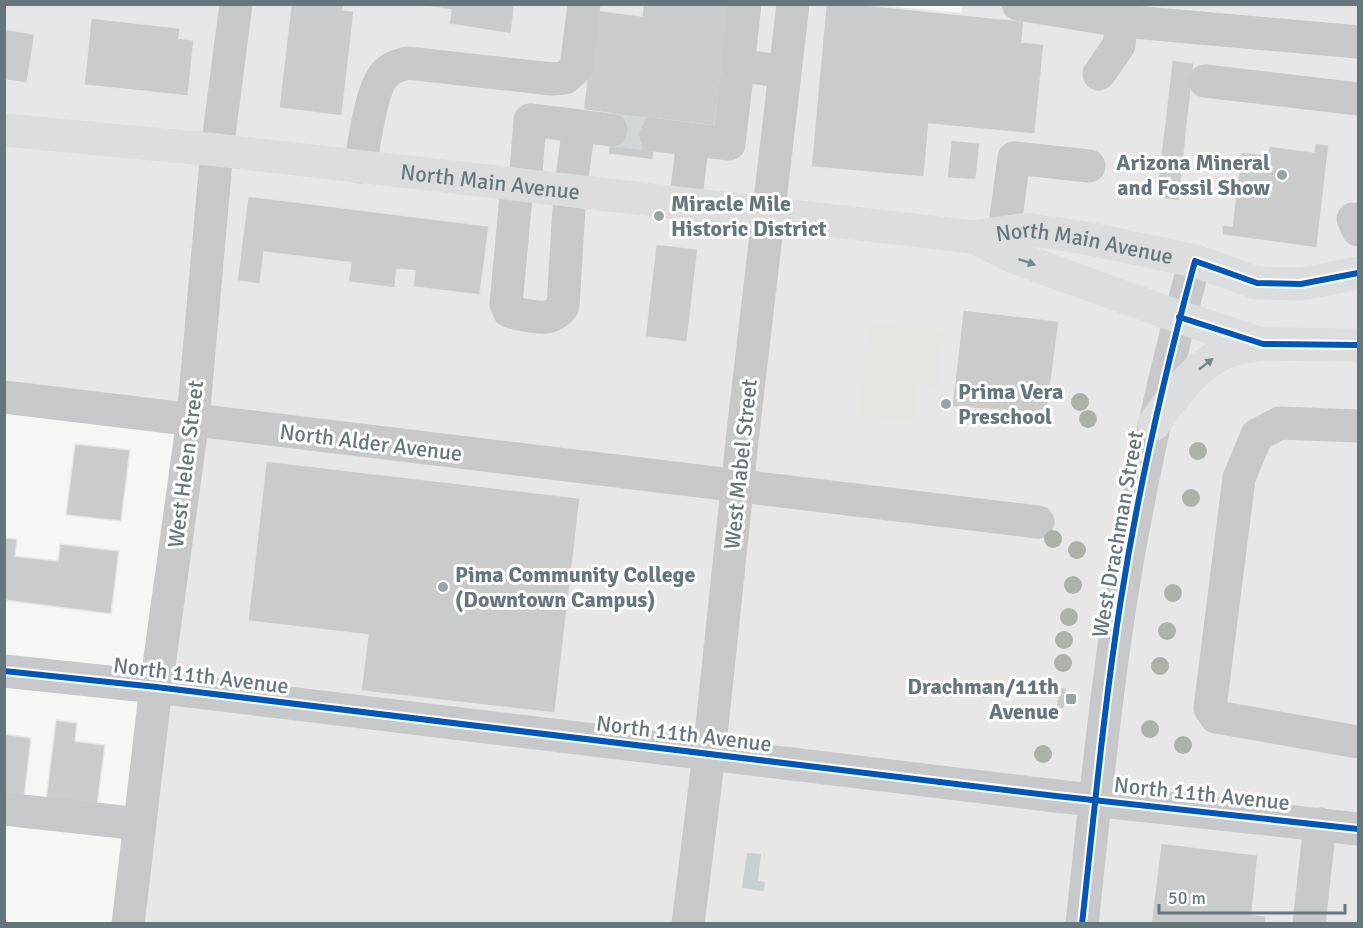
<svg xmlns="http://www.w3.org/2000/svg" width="1363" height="928" font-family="Signika,sans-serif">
<rect width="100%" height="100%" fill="#f6f6f5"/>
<!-- built -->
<polygon fill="#e6e7e6" points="862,4 961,13 963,4 1358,5 1358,923 133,923 198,418 5,400 4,5"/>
<!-- green -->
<polygon fill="#e6e7e3" points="869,324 943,331 937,386 917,384 914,421 859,415"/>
<!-- water -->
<polygon fill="#c6d1d1" points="747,853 761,854 758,881 765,882 764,891 742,888"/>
<!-- building -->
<g fill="#cacccc" stroke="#e6e6e4" stroke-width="1.5">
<polygon points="291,4 344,4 343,10 354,11 342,116 279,108"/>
<polygon points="411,4 515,4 511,34 449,24 451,10"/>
<polygon points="643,4 730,4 715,126 658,119 653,160 608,154 613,114 583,110 596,10 642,16"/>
<polygon points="826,4 856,4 1024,21 1022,42 1044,44 1035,134 929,124 924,177 811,167"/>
<polygon points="91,18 180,28 179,38 194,40 188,96 84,85"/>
<polygon points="4,29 35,34 27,83 4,80"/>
<polygon points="1172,60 1194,63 1179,201 1156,198"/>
<polygon points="951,140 980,143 976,180 947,178"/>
<polygon points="1315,143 1329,145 1317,248 1222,235 1222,225 1232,226 1241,152 1268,155 1269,146 1314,152"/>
<polygon points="248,196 489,226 480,295 413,287 415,271 397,269 395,288 348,282 351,263 264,252 260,284 237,281"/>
<polygon points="656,244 698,249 687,342 645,337"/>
<polygon points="963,310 1059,321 1047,413 952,407"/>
<polygon points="75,444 130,450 121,521 66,515"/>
<polygon points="266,461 580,498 555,713 361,691 368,635 248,621"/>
<polygon points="4,538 17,539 15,556 58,561 60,544 119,551 111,614 4,600"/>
<polygon points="1059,687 1067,688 1064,709 1056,708"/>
<polygon points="56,720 77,723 75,741 105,745 97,806 46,800"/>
<polygon points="4,734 31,738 24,798 4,796"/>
<polygon points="1161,843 1258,855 1252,914 1266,916 1266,924 1151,924"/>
</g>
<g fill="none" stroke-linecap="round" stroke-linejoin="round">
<!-- minor-tunnel -->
<polyline stroke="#d2d6d7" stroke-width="33" stroke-dasharray="33 16" stroke-linecap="butt" points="611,130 656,135"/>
<!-- minor -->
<g stroke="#c6c8c9" stroke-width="33">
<polyline points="1018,4 1122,21 1358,42"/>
<polyline points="738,66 745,4"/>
<polyline points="1099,74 1119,45 1122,21"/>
<polyline points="1205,81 1358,99"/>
<polyline points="656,135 729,144 738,66 785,71"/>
<path d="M360,167c4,-21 11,-81 26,-94 6,-6 14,-8 21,-10l145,16 13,-1 11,-10 8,-64"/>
<path d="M517,186l-11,118 3,7 5,2c19,3 36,11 49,-7l7,-114 9,-66 32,4"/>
<polyline points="525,187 530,120 579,126"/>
<polyline points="685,205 693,140"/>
<polyline points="1353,219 1358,230"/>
<polyline points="1004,233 1014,158 1089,166"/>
<polyline points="4,397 1038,522"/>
<polyline points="1358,426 1280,423 1257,435 1239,478 1210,708 1216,717 1358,742"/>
<polyline points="4,671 156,687 1056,796 1358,829"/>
<polyline points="4,809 140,824"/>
<polyline points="128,924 156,687 193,419 217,150 236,4"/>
<polyline points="688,924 709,754 743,432 793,4"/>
<path d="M1082,924c12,-109 22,-218 39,-325 18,-114 44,-227 74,-338"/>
<polyline points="1309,924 1320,824"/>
</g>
<!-- major -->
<g stroke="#dcddde" stroke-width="33">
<path id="s1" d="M4,130l213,20 757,87 53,-8 59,9 109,23 62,22 44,1 57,-11"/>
<polyline points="974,237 1016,258 1179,317 1263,344 1358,345"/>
<path d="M1154,424c21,-30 44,-64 81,-75 9,-2 19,-4 28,-5"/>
</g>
<!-- cycleway casing -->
<g stroke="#fff" stroke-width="10">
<g id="cycleway">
<polyline points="1179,317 1263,344 1358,345"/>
<polyline points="4,671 156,687 1056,796 1358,829"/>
<path d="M1082,924c12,-109 22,-218 39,-325 18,-114 44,-227 74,-338l62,22 44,1 57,-11"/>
</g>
</g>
<!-- cycleway -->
<use href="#cycleway" stroke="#0057b8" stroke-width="6"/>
</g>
<!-- trees -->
<g fill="#acb2a7">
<circle cx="1080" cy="402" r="9"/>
<circle cx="1088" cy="419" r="9"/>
<circle cx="1198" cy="451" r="9"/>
<circle cx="1191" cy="498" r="9"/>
<circle cx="1053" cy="539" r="9"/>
<circle cx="1077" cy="550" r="9"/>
<circle cx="1073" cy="585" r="9"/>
<circle cx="1173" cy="593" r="9"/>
<circle cx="1069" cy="617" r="9"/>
<circle cx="1167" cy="631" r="9"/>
<circle cx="1064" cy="640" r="9"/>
<circle cx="1063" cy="663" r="9"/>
<circle cx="1160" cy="666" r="9"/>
<circle cx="1150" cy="729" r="9"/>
<circle cx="1183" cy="745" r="9"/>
<circle cx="1043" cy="754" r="9"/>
</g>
<!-- one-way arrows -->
<defs><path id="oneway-solid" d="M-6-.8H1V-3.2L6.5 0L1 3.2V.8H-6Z" transform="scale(1.5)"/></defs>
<g fill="#77868b">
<use href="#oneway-solid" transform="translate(1027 262) rotate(19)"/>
<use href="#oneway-solid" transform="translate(1206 364) rotate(-38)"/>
</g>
<!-- markers -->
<g fill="#98a3a6" stroke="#fff" stroke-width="2">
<circle cx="1282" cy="175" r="6"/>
<circle cx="659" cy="216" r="6"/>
<circle cx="946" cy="404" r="6"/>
<circle cx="443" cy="587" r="6"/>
<rect x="1065" y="693" width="12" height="12" rx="3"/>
</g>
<g text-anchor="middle" stroke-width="6" stroke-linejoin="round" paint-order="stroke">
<!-- poi labels -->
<g font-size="22" font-weight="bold" fill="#65777c" stroke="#fff" text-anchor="start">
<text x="1270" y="170" text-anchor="end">Arizona Mineral<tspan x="1270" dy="25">and Fossil Show</tspan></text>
<text x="671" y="211">Miracle Mile<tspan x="671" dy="25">Historic District</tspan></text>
<text x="958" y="399">Prima Vera<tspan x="958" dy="25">Preschool</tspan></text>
<text x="455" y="582">Pima Community College<tspan x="455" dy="25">(Downtown Campus)</tspan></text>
<text x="1059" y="694" text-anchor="end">Drachman/11th<tspan x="1059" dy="25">Avenue</tspan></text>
</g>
<!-- street labels -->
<g font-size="22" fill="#65777c" stroke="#fff">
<text dy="8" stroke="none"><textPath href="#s1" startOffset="489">North Main Avenue</textPath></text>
<text dy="8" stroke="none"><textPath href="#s1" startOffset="1088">North Main Avenue</textPath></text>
<text transform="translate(371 442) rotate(7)" y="8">North Alder Avenue</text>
<text transform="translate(185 464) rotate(-83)" y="8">West Helen Street</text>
<text transform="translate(740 464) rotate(-84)" y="8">West Mabel Street</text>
<text transform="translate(1117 534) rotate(-80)" y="8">West Drachman Street</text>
<text transform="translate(201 675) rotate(7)" y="8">North 11th Avenue</text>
<text transform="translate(684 733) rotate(7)" y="8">North 11th Avenue</text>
<text transform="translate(1202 793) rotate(6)" y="8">North 11th Avenue</text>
</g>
</g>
<!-- border -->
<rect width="1363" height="928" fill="none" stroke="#65777c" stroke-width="12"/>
<!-- scale -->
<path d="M1159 904v9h186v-9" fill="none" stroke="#65777c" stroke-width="3"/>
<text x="1168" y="904" font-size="18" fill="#65777c" stroke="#ffffff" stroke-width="4.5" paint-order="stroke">50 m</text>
</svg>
